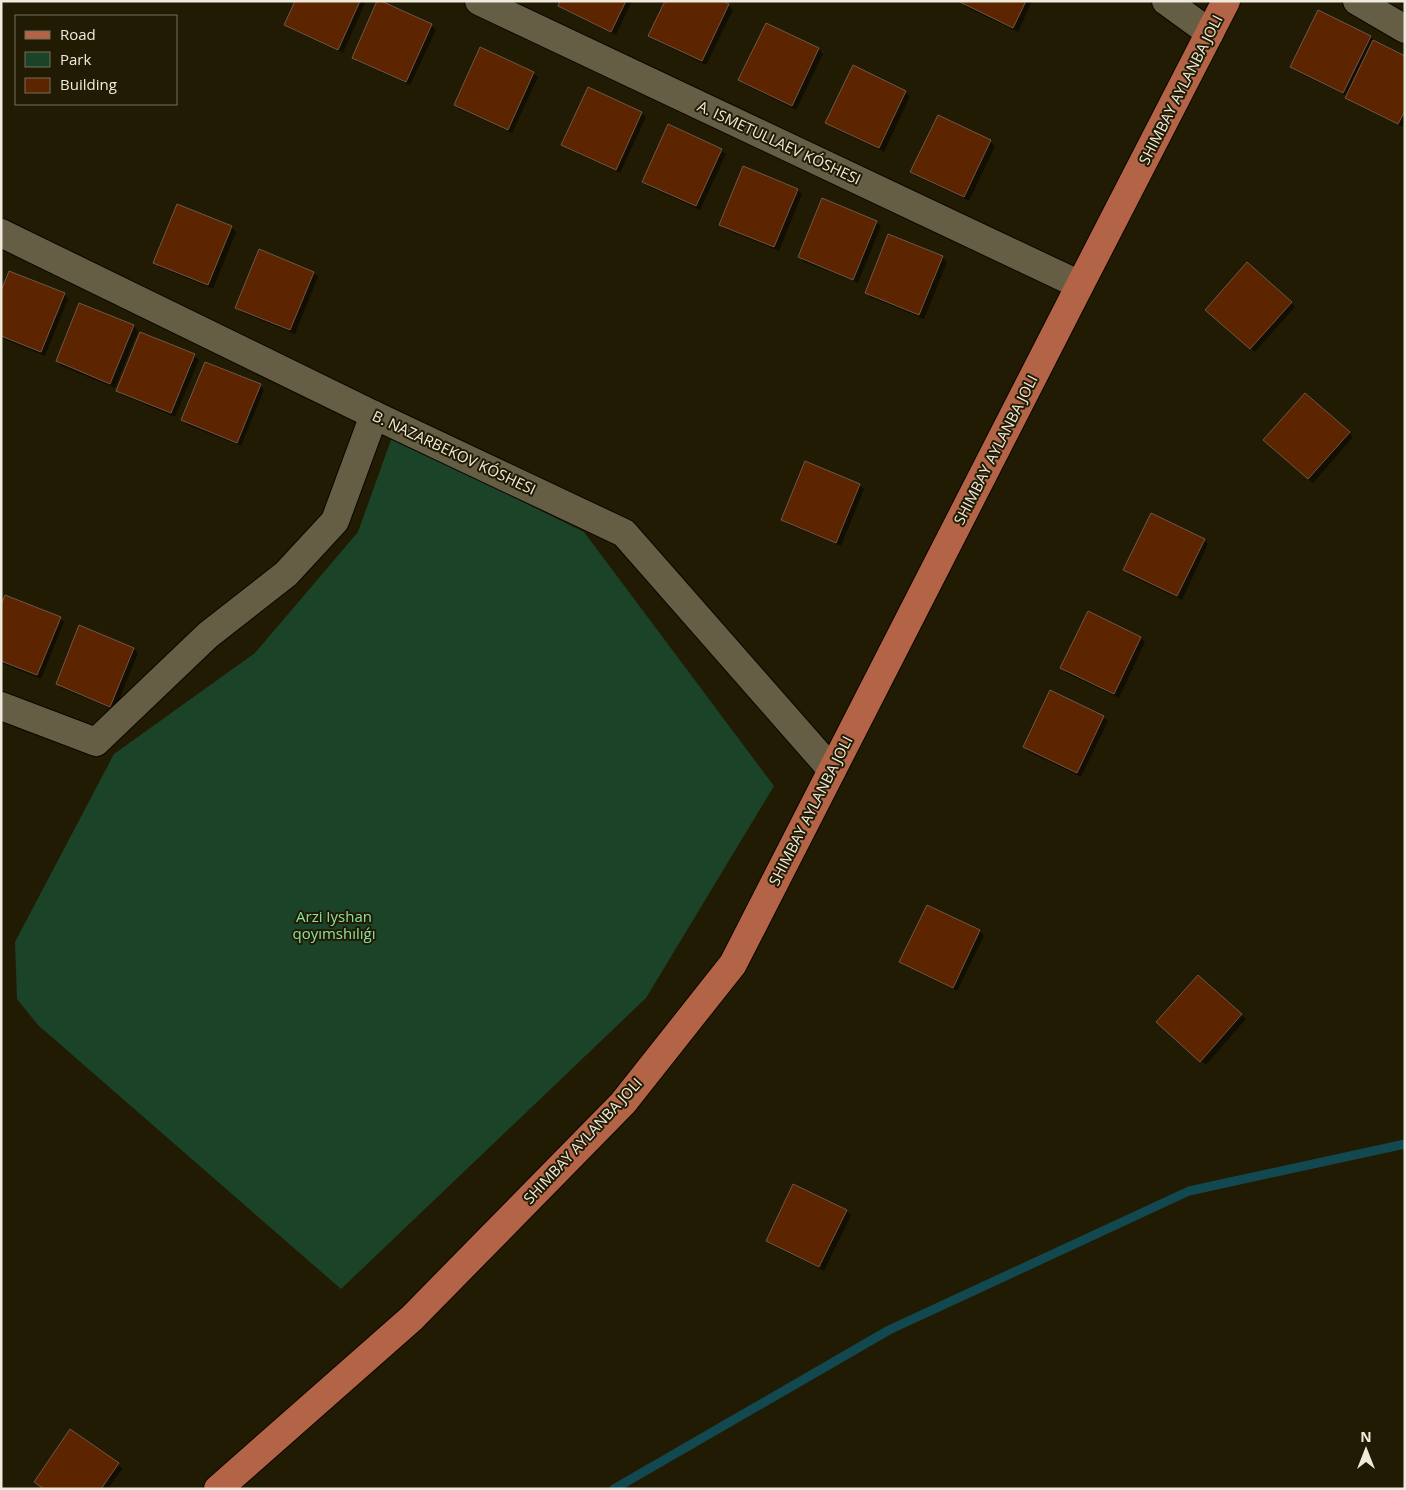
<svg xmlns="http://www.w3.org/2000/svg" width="1406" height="1490" font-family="'Open Sans',sans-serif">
<rect width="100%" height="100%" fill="#221b04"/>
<!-- green -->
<polygon fill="#1b4328" points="392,437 584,532 774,786 646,998 341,1289 38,1025 17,999 15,942 114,754 255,653 358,532"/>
<!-- shadow -->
<g fill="#0007">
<polygon points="296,1 366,1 343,53 290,29 285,25"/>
<polygon points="561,1 632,1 616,35 564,10 559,6"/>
<polygon points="962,1 1032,1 1018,32 966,7"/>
<polygon points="728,5 733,10 706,65 654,40 649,36"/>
<polygon points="1318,11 1371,37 1375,41 1405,57 1405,124 1403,127 1351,102 1346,97 1347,96 1296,71 1291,67"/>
<polygon points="766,24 819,49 823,54 796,110 744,84 740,80"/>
<polygon points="431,25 436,30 410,85 358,62 353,57"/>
<polygon points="533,73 538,77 512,133 459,109 455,105"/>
<polygon points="905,92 910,96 884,152 831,127 826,122"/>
<polygon points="641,113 646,117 620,173 567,149 563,145"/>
<polygon points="938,116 990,141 995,146 969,201 916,176 911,172"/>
<polygon points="721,150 726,154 700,210 648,186 643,182"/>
<polygon points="798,190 802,194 779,251 725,229 721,225"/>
<polygon points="178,206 232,227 236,232 213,289 159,267 155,262"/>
<polygon points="876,222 881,226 858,283 804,262 799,257"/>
<polygon points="889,235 943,257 947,262 924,319 870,297 866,292"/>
<polygon points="314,273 318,277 295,334 241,312 237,308"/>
<polygon points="1,294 64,294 68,299 45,356 1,338"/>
<polygon points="1291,302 1295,307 1255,352 1211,314"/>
<polygon points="80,305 134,326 138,331 115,388 61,366 57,361"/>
<polygon points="194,356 199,360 175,417 122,395 117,391"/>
<polygon points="260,385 264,390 241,446 187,425 183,420"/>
<polygon points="1349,433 1353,437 1313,483 1269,445"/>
<polygon points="859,485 864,489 841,546 787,524 783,520"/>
<polygon points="1204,540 1208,544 1182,600 1129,575 1125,570"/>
<polygon points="1,608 60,618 64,622 41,679 1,663"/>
<polygon points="1088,613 1141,638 1145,642 1119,698 1066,673 1062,668"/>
<polygon points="134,649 138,653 115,710 61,688 57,683"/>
<polygon points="1103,717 1108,721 1081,777 1029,752 1024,747"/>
<polygon points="927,907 980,931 984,936 957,991 905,966 901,962"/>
<polygon points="1198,977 1246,1019 1206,1065 1162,1027"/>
<polygon points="846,1211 851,1215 824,1271 772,1245 767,1241"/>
<polygon points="118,1464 122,1469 108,1489 44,1489"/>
</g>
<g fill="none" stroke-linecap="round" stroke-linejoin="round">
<!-- stream -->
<polyline stroke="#124850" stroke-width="9" points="614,1489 889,1330 1189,1191 1405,1144"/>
</g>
<!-- building -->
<g fill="#5c2500" stroke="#70574a">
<polygon points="295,1 360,1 338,50 284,25"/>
<polygon points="377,1 381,1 432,24 406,82 352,58"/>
<polygon points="560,1 626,1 611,32 558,6"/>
<polygon points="665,1 723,1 729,4 702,61 648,36"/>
<polygon points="960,1 1026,1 1013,28 960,2"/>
<polygon points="1318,10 1371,36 1343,93 1290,67"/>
<polygon points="766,23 819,48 792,106 738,80"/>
<polygon points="1373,40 1405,56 1405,111 1398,124 1345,98"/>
<polygon points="480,47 534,72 508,130 454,105"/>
<polygon points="853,65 906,91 879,148 825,123"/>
<polygon points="588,87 642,112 616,170 561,145"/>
<polygon points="938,115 991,140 964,197 910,172"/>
<polygon points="668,124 722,149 696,206 642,182"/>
<polygon points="743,166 798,189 774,247 719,225"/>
<polygon points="822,198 877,221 853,280 798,257"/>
<polygon points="177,204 232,226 208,285 153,263"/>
<polygon points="888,234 943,256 919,315 865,293"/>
<polygon points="259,249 314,272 290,330 235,308"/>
<polygon points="1247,262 1292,302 1250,349 1205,310"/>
<polygon points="9,271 65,293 41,352 1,336 1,291"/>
<polygon points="79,303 134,325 110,384 56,361"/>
<polygon points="140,332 195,354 171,413 116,391"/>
<polygon points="205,362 261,384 237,443 181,420"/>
<polygon points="1305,393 1350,432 1308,479 1263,440"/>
<polygon points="805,461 860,484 836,543 781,520"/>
<polygon points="1151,513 1205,539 1177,596 1123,570"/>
<polygon points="5,595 61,617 37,675 1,661 1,605"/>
<polygon points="1088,611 1141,637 1114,694 1060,668"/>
<polygon points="79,625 134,648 110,707 56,684"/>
<polygon points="1050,690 1104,716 1077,773 1023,747"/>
<polygon points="927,905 980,930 953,988 899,962"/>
<polygon points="1198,975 1242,1014 1200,1062 1156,1022"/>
<polygon points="793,1184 847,1210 819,1267 766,1241"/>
<polygon points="70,1429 119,1463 101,1489 44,1489 34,1482"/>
</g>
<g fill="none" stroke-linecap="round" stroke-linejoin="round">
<!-- minor casing -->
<g stroke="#0b0500" stroke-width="30">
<g id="minor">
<polyline points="479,1 1080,285"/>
<polyline points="1166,1 1210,33"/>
<polyline points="1357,1 1405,29"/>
<polyline points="1,233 374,415 624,533 832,770"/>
<polyline points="1,706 96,742 208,635 286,574 335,521 374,415"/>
</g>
</g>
<!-- major casing -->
<g stroke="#0b0500" stroke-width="30">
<polyline id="major" points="218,1489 412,1318 623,1103 733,964 1080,285 1226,1"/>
</g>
<!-- minor -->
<use href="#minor" stroke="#655d44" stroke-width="28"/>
<!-- major -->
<use href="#major" stroke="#b36346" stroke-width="28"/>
</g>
<g text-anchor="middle" stroke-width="4" stroke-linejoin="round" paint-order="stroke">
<!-- street labels -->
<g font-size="15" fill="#efebdc" stroke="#221b04">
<text transform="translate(1181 90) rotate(-63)" y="5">SHIMBAY AYLANBA JOLI</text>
<text transform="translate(779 143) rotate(25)" y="5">A. ISMETULLAEV KÓSHESI</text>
<text transform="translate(996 450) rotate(-63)" y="5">SHIMBAY AYLANBA JOLI</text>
<text transform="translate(454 453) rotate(25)" y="5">B. NAZARBEKOV KÓSHESI</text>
<text transform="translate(811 811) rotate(-63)" y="5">SHIMBAY AYLANBA JOLI</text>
<text transform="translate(583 1141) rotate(-47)" y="5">SHIMBAY AYLANBA JOLI</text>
</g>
<!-- park labels -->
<g font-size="15" fill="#88e0a1" stroke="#221b04">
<text x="334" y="922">Arzi Iyshan<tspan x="334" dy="17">qoyımshılıǵı</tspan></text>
</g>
</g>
<!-- border -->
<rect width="1406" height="1490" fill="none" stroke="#efebdc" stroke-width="5"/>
<!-- legend -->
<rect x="15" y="15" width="162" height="90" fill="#221b04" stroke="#746e5a"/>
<rect x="25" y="31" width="25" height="8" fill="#b36346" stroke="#746e5a"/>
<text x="60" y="40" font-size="15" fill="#efebdc">Road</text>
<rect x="25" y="52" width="25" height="15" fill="#1b4328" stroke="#746e5a"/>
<text x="60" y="65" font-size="15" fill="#efebdc">Park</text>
<rect x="25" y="78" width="25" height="15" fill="#5c2500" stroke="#746e5a"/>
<text x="60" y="90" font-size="15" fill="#efebdc">Building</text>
<!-- north arrow -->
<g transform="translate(1366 1450)" stroke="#221b04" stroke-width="4" paint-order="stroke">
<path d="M0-4L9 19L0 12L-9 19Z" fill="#efebdc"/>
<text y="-8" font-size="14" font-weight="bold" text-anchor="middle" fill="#efebdc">N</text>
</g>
</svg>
